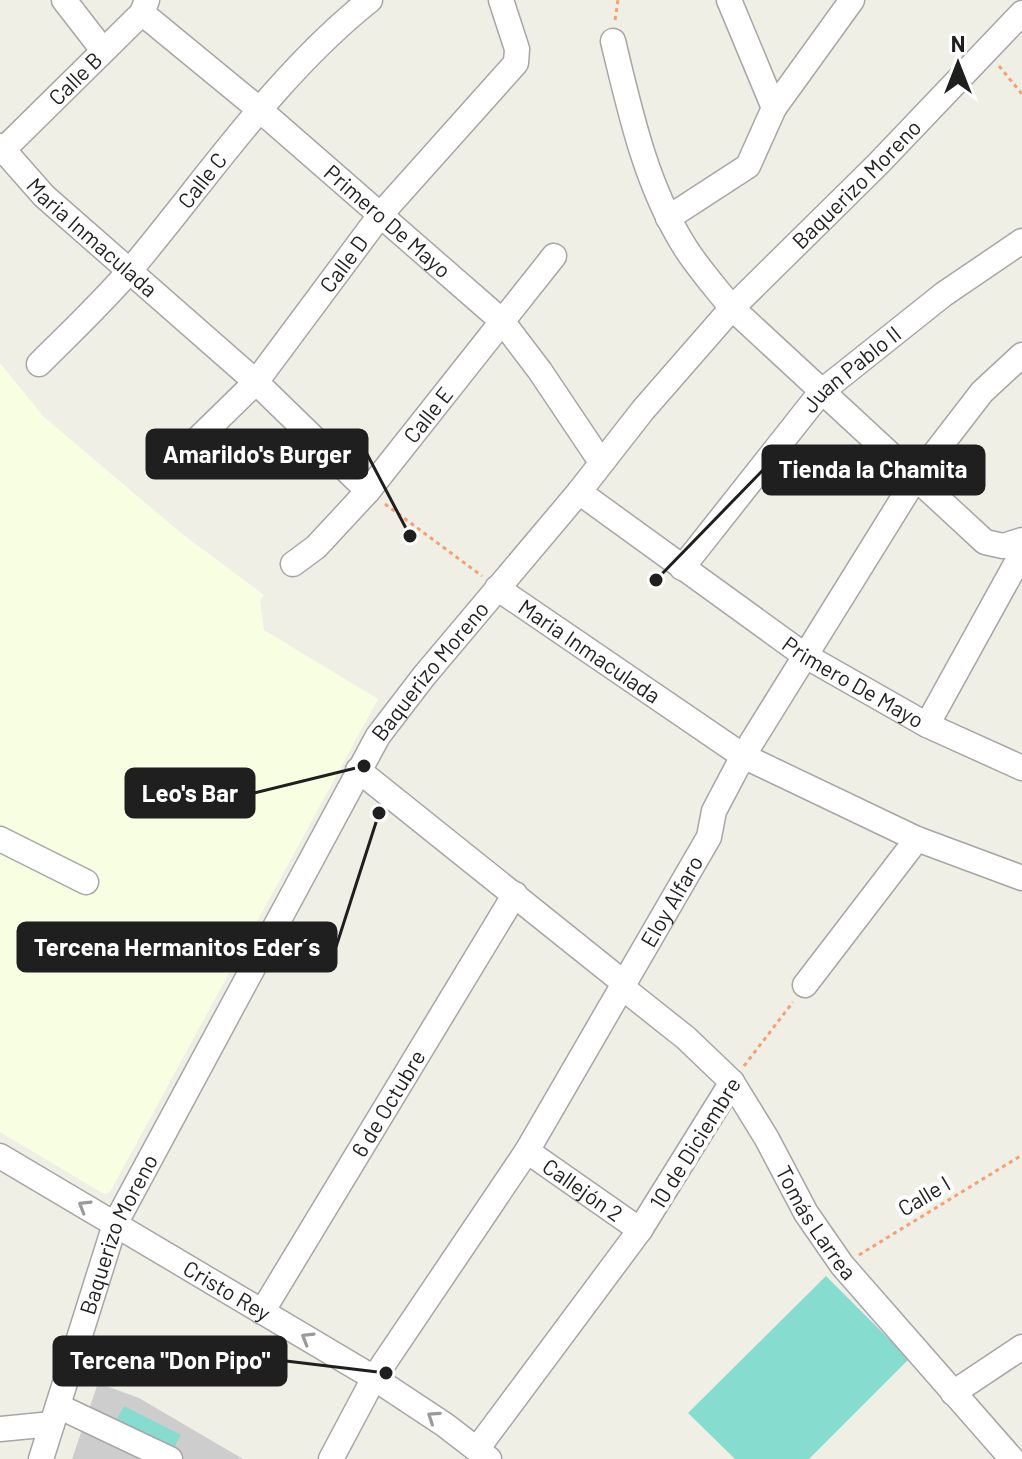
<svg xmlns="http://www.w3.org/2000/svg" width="1022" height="1459" font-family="Barlow,sans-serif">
<rect width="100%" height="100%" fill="#f0efe6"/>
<!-- education -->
<polygon fill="#f7fee1" points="0,363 44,417 181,533 264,595 260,601 264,630 378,699 110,1192 104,1194 0,1132"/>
<!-- religious -->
<polygon fill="#cdcdcd" points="98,1383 139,1398 243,1459 72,1459"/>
<!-- pitch -->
<g fill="#87dcd0">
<polygon points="826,1276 909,1359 809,1459 735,1459 688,1413"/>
<polygon points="124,1406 181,1435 168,1459 109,1434"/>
</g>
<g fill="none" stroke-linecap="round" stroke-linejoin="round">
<!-- minor casing -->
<g stroke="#a6a6a6" stroke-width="27">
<g id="minor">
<polyline points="64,0 102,49"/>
<polyline points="729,0 774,108"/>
<path id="s1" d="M142,13l118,97 242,211 38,50 61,91"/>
<path d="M613,41c17,70 32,141 70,203 14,23 32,43 49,64l253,234 18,4 19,-6"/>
<path id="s2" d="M0,146l44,50 212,186 112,109"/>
<path id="s3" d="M0,153l142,-140 5,-13"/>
<polyline points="668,218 748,166 774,108 852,0"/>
<path id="s4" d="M39,364c31,-31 64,-62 93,-96 76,-91 145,-194 238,-268"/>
<path id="s5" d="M171,465l85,-83 125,-168 135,-151 1,-14 -16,-49"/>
<path id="s6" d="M579,492l225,163 123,70 95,43"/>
<path id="s7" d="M293,564l23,-17 52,-56 186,-235"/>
<path id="s8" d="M682,568l139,-176 123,-98 78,-53"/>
<path id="s9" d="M497,588l246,168 174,83 105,39"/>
<polyline points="927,725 1022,553"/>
<polyline points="358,770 624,983"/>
<polyline points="0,839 86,882"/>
<polyline points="805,985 917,839"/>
<path id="s10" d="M623,988l63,50 46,44 35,57 39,74 36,52 170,194"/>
<path id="s11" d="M527,1151l113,79"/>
<path id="s12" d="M0,1156l374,222 71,47 44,34"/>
<path id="s13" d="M262,1312l253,-418"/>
<polyline points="953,1393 1022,1347"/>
<polyline points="58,1406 170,1459"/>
<polyline points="0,1429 52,1424"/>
<polyline points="477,1449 640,1230 732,1082"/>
<path id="s14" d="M41,1459l74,-235 263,-488 46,-60 155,-184 64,-82 89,-102 146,-144 144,-151"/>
<path id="s15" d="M331,1459l43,-81 153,-227 182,-314 5,-26 29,-55 172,-277 67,-87 40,-37"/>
</g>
</g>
<!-- path -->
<g stroke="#f69f71" stroke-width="3" stroke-dasharray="4 4" stroke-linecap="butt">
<polyline points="615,20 618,0"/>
<polyline points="999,66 1022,94"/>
<polyline points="385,504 482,576"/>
<polyline points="744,1066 793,1002"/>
<polyline points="859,1255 1022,1155"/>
</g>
<!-- minor -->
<use href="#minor" stroke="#fff" stroke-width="24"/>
</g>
<!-- one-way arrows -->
<defs><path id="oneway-chevron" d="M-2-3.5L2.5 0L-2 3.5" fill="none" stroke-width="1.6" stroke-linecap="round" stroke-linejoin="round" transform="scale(2)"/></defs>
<g stroke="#9a9a9a">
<use href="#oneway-chevron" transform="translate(84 1206) rotate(-149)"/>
<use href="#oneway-chevron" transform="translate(307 1338) rotate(-149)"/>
<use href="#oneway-chevron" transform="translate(433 1417) rotate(-146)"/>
</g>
<g text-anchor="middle" stroke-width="8" stroke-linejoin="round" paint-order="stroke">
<!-- street labels -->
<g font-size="22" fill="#1f1f1f" stroke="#fff">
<text dy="8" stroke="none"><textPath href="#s3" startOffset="106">Calle B</textPath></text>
<text dy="8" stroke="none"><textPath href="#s4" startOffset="246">Calle C</textPath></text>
<text dy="8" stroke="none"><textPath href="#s14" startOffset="1532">Baquerizo Moreno</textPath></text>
<text dy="8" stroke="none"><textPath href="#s1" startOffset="322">Primero De Mayo</textPath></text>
<text dy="8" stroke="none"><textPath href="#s2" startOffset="130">Maria Inmaculada</textPath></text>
<text dy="8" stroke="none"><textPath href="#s5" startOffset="266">Calle D</textPath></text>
<text dy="8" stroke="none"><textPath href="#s8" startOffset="262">Juan Pablo II</textPath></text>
<text dy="8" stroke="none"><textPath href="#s7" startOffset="202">Calle E</textPath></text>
<text dy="8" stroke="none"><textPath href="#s9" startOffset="112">Maria Inmaculada</textPath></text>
<text dy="8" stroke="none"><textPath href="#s14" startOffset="884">Baquerizo Moreno</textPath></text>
<text dy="8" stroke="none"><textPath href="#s6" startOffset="334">Primero De Mayo</textPath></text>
<text dy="8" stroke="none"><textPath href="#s15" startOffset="654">Eloy Alfaro</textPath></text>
<text dy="8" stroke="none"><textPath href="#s13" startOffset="244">6 de Octubre</textPath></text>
<text transform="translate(695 1143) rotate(-58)" y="8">10 de Diciembre</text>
<text dy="8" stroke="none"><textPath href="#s11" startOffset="68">Callejón 2</textPath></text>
<text transform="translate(924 1196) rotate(-31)" y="8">Calle I</text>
<text dy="8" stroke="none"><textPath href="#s10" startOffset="308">Tomás Larrea</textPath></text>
<text dy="8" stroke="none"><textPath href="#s14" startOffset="238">Baquerizo Moreno</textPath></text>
<text dy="8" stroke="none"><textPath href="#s12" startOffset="264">Cristo Rey</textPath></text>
</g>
</g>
<!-- callouts -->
<path fill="none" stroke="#1f1f1f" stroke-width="3" d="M410 536L367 454M656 580L763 470M364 766L254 793M379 813L336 947M386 1373L286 1361"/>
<g fill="#1f1f1f" stroke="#fff" stroke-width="3">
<circle cx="410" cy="536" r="8"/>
<circle cx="656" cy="580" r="8"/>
<circle cx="364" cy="766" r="8"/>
<circle cx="379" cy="813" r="8"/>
<circle cx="386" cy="1373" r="8"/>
</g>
<g fill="#1f1f1f" stroke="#1f1f1f" stroke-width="3">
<rect x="147" y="430" width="220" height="48" rx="8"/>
<rect x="763" y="446" width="221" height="48" rx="8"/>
<rect x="126" y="769" width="128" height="48" rx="8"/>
<rect x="18" y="923" width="318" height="48" rx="8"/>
<rect x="54" y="1337" width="232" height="48" rx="8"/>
</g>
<g font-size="24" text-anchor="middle" font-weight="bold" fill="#fff">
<text x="257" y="463">Amarildo's Burger</text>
<text x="873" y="478">Tienda la Chamita</text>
<text x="190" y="802">Leo's Bar</text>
<text x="177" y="956">Tercena Hermanitos Eder´s</text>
<text x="170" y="1369">Tercena "Don Pipo"</text>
</g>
<!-- north arrow -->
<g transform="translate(958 64)" stroke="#ffffff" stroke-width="6" paint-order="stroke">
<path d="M0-6L14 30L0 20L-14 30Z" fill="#1f1f1f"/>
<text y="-12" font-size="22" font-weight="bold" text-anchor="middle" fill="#1f1f1f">N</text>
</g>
</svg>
